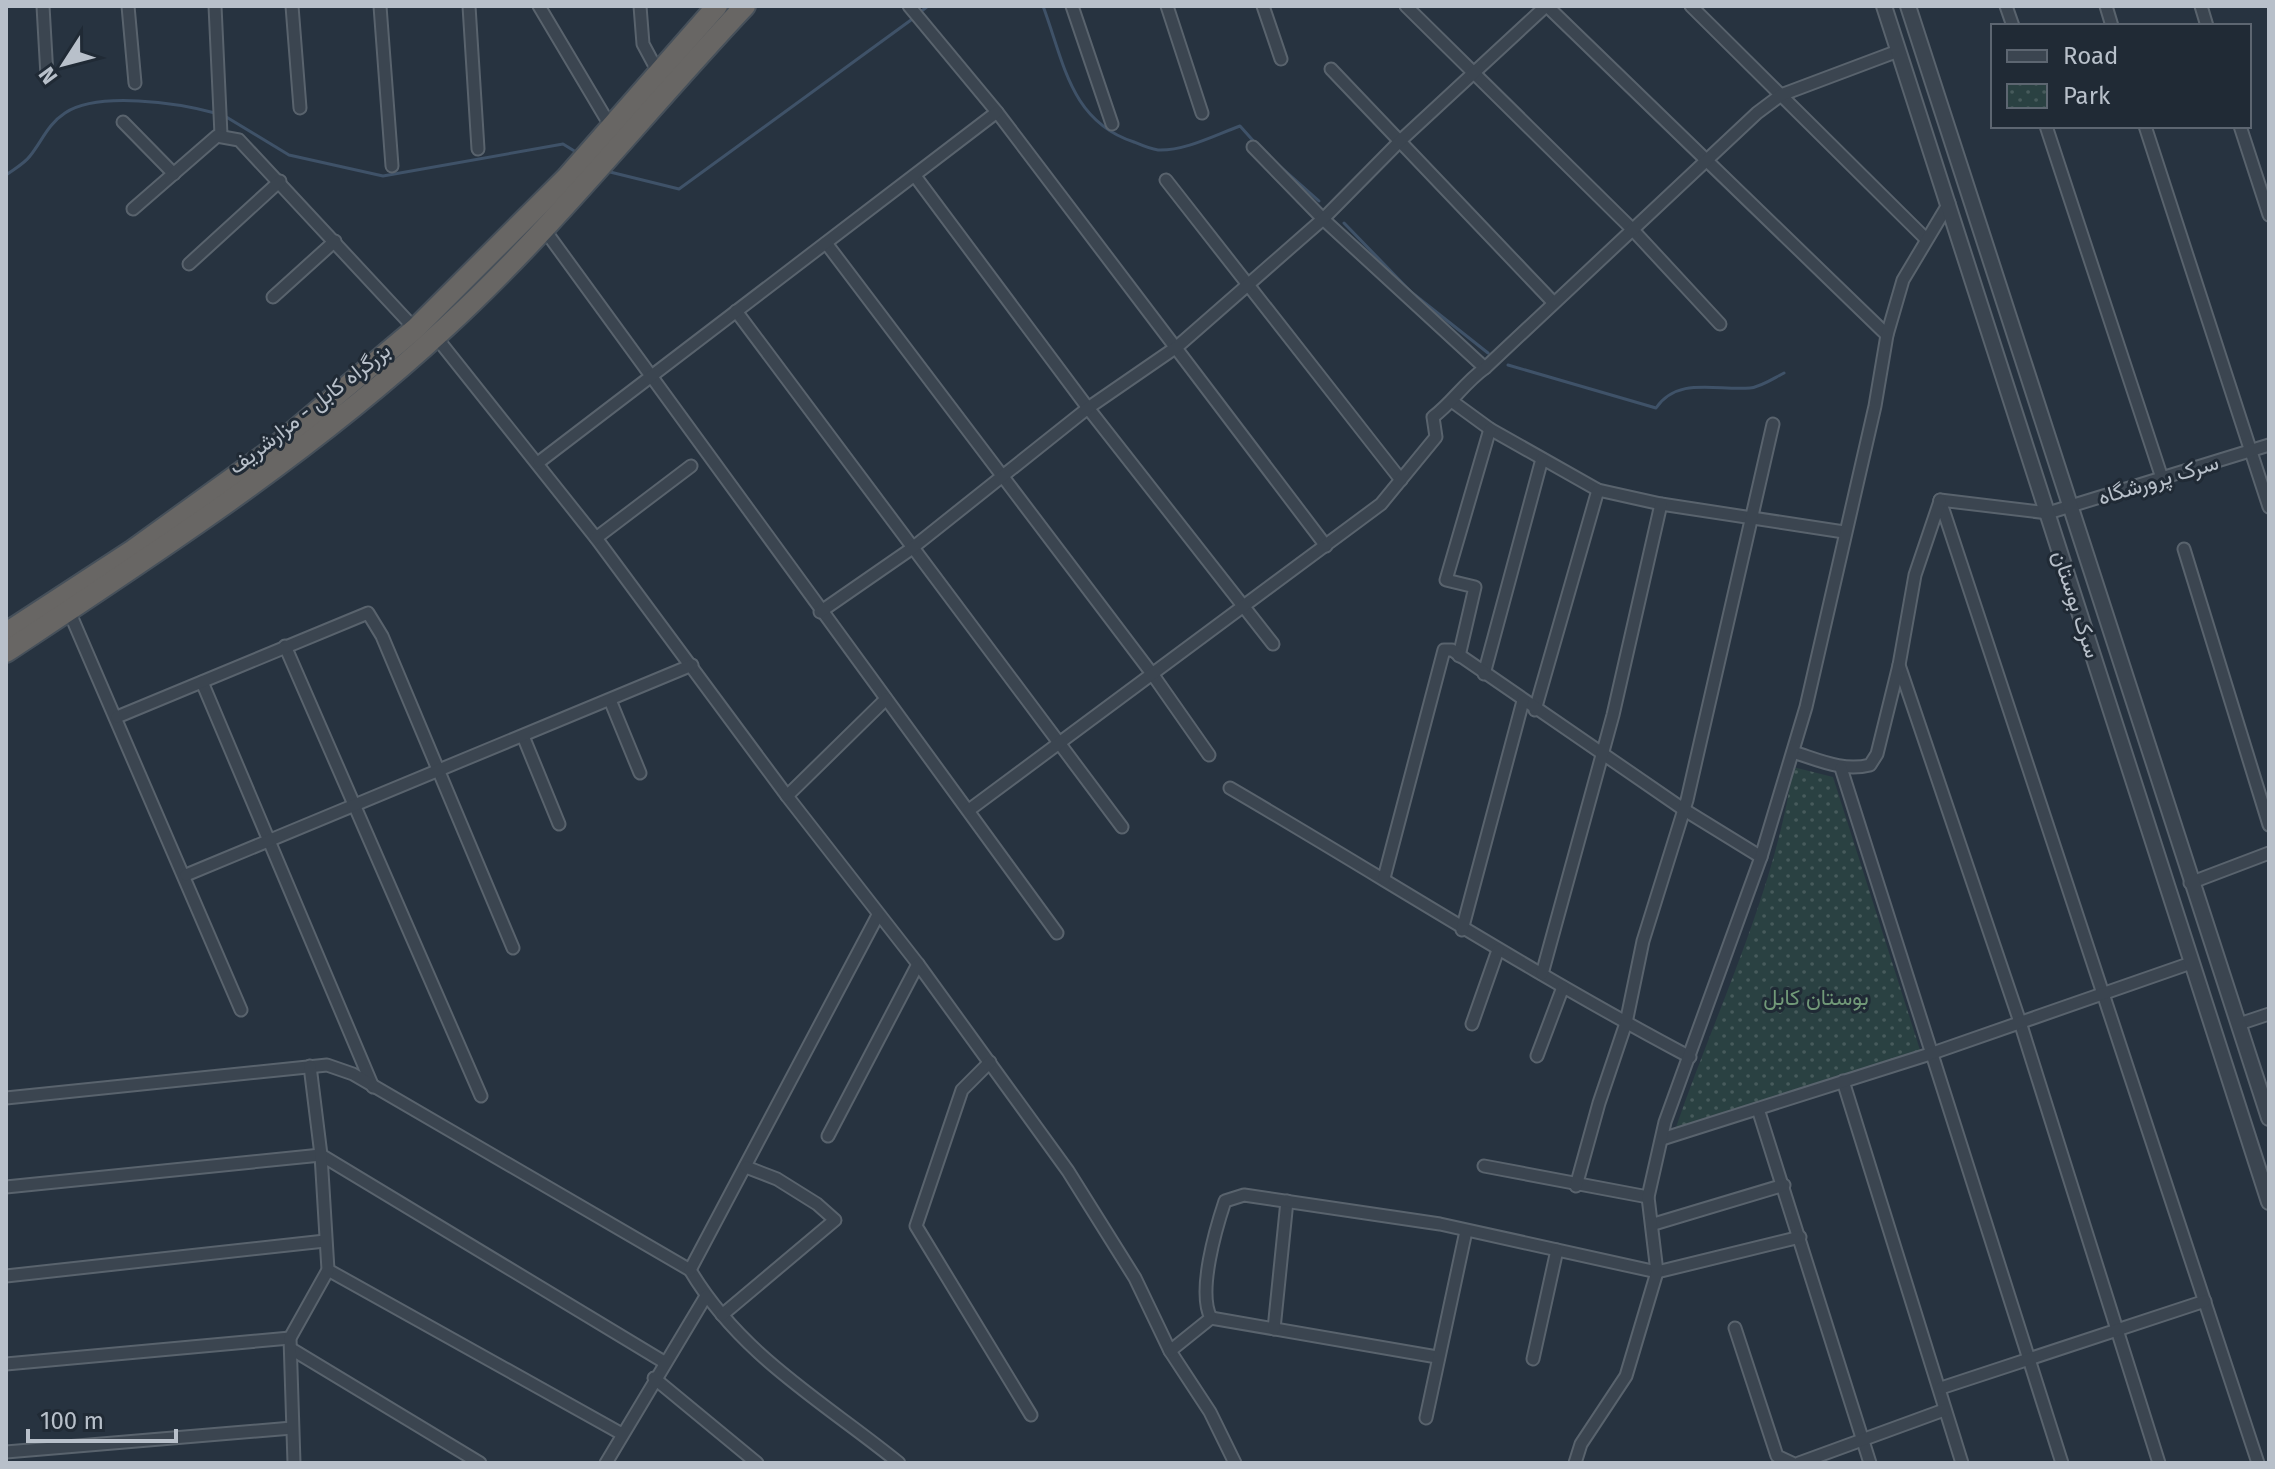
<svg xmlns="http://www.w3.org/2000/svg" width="2275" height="1469" font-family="'Fira Sans',Vazirmatn,sans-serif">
<defs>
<pattern id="park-dots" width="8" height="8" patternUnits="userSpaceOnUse" patternTransform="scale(2)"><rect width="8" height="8" fill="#2a4142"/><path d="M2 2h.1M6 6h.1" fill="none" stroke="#475b5c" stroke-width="1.8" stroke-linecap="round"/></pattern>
</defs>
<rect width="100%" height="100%" fill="#273340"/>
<!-- park -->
<path fill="url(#park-dots)" d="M1793,767l40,10 88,276 -247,80c41,-121 101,-239 119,-366z"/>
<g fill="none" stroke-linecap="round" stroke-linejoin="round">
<!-- stream -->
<g stroke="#3f5268" stroke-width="3">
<path d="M1043,6c21,56 27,115 91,136 7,3 16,7 24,8 27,1 57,-15 82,-24l17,19"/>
<polyline points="919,13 928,6"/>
<polyline points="223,115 289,155 383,176 563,144 576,152"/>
<polyline points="1274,161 1319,201"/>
<polyline points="606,171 679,189 911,20"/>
<path d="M6,175c8,-6 18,-11 24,-19 12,-15 18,-32 35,-43 33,-22 113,-10 150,0"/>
<polyline points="1344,223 1411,292 1488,353"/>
<path d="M1508,365l148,43c22,-32 61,-17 94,-20 11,-1 24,-10 34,-15"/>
</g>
<!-- minor casing -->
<g stroke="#59636d" stroke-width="15">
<g id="minor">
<polyline points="43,6 47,76"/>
<polyline points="128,6 135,83"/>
<polyline points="215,6 221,135"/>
<polyline points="292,6 300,108"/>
<polyline points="380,6 392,166"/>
<polyline points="469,6 478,149"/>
<polyline points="539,6 611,127"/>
<polyline points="640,6 643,44 658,72"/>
<polyline points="909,6 997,112 1326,546"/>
<polyline points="1072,6 1112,124"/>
<polyline points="1167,6 1202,113"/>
<polyline points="1263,6 1281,59"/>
<polyline points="1406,6 1632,229 1720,324"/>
<polyline points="1547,6 1887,335"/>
<polyline points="1691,6 1926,239"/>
<polyline points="2006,6 2013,26"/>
<polyline points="2106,6 2112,26"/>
<polyline points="2201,6 2207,26"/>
<polyline points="1331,69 1552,301"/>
<polyline points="123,122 174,174"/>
<polyline points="2046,126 2162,478"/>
<polyline points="2145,126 2269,507"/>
<polyline points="2240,126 2269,215"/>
<polyline points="1253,147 1323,219 1485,368"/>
<polyline points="915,176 1088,408 1273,644"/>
<polyline points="1166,180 1401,480"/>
<polyline points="133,209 217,136 239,140 415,329"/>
<polyline points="544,229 1057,933"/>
<polyline points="826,243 1153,675 1209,755"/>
<polyline points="189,264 280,181"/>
<polyline points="273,297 335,241"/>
<polyline points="736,311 1122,827"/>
<polyline points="436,337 596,538 787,796 918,964 1068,1171 1135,1278 1170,1351 1210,1412 1235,1463"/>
<polyline points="1453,402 1490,429 1598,490 1661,504 1844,532"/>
<polyline points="539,462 997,112"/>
<polyline points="1940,500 2258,1463"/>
<polyline points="1940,500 2048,513 2269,445"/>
<polyline points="596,538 691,466"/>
<polyline points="2184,549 2269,825"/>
<polyline points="69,611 241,1010"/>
<polyline points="820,612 911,549 1088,408 1178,346 1323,219 1400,141 1546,6"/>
<polyline points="285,646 481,1096"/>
<polyline points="1459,656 1475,587 1446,580 1490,429"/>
<polyline points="1899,665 2020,1022 2159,1463"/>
<polyline points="1484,674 1542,459"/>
<polyline points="202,682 373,1087"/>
<polyline points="610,700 640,773"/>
<polyline points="1535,710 1598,490"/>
<polyline points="117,717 368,613 382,636 513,948"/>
<polyline points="523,736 559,824"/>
<path d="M1793,752c26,8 50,20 77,13l7,-11 22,-89 16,-90 25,-74"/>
<polyline points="1841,768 2062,1463"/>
<path d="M1230,788c154,90 303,186 460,269"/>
<polyline points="787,796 886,699"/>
<path d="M969,810l412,-306 55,-67 -3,-20c20,-15 31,-34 52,-49l272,-255 24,-18 117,-44"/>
<polyline points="186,875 692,665"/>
<polyline points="1384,878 1444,650 1452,650 1683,809 1761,857"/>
<polyline points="2190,883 2269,853"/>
<polyline points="1462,930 1523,701"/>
<polyline points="1542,974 1613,715 1661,504"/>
<polyline points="1472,1024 1498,950"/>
<polyline points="2239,1024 2269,1014"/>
<polyline points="1537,1056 1563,987"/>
<polyline points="990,1062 962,1090 916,1226 1031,1415"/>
<polyline points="1843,1081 1962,1463"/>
<path d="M6,1098l321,-33 26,9 337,196c51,86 134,132 209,193"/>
<polyline points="1758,1109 1870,1463"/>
<polyline points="828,1136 918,964"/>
<polyline points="1662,1139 1930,1054 2191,963"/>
<polyline points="1484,1166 1648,1197"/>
<polyline points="1576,1186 1599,1103 1626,1023 1643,941 1687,800 1773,424"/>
<polyline points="6,1187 321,1155 664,1362"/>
<polyline points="1654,1224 1784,1185"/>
<polyline points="328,1270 622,1434"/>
<polyline points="690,1270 878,915"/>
<polyline points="6,1276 325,1241"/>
<polyline points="722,1315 835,1220 817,1204 777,1179 746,1167"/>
<polyline points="1211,1318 1437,1357"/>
<polyline points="1735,1328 1777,1456 1792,1463"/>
<polyline points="1274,1329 1287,1201"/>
<polyline points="293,1350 480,1463"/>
<path d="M1170,1351l41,-33c-14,-26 5,-90 14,-117l19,-6 196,29 217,48 143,-35"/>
<polyline points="1533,1359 1557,1250"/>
<polyline points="6,1364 290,1338"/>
<polyline points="654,1378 757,1463"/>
<polyline points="1941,1388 2205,1301"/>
<polyline points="1426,1418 1466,1231"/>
<polyline points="6,1452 292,1428"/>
<polyline points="294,1463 290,1338 328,1270 321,1155 310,1066"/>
<polyline points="606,1463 706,1296"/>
<polyline points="1575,1463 1581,1444 1626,1376 1657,1272 1648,1197 1665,1122 1761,857 1806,707 1875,406 1887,335 1903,280 1949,203"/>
<polyline points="1799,1463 1944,1410"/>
</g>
</g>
<!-- tertiary casing -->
<g stroke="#59636d" stroke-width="18">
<g id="tertiary">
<polyline points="1884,6 2269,1202"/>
<polyline points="1908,6 2269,1118"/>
</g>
</g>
<!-- trunk casing -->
<g stroke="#46505a" stroke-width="24">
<g id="trunk">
<polyline points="6,633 133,550 270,451 415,329 567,177 717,6"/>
<path d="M6,652c151,-100 304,-199 438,-323 108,-99 200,-216 301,-323"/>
</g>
</g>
<!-- minor -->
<use href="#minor" stroke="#3b4550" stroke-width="11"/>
<!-- tertiary -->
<use href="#tertiary" stroke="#3b4550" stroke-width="14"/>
<!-- trunk -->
<use href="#trunk" stroke="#686664" stroke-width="20"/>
</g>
<g text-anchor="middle" stroke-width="6" stroke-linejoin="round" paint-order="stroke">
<!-- street labels -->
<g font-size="22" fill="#b8c0ca" stroke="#202a35">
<text transform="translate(309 408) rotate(-38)" y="8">بزرگراه کابل - مزارشریف</text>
<text transform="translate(2158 479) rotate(-17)" y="8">سرک پرورشگاه</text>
<text transform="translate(2077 604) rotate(72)" y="8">سرک بوستان</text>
</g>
<!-- park labels -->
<g font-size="22" fill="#719978" stroke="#202a35">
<text x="1816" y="1005">بوستان کابل</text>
</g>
</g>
<!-- border -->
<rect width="2275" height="1469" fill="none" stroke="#b8c0ca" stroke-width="16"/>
<!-- legend -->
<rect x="1991" y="24" width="260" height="104" fill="#202a35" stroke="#5d6671" stroke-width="2"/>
<rect x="2007" y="50" width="40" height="12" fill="#3b4550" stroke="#5d6671" stroke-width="2"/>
<text x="2063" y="64" font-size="24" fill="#b8c0ca">Road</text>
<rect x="2007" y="84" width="40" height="24" fill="url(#park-dots)" stroke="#5d6671" stroke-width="2"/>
<text x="2063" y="104" font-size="24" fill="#b8c0ca">Park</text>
<!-- north arrow -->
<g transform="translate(64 64) rotate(234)" stroke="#202a35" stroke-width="6" paint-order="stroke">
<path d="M0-6L14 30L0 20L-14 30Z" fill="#b8c0ca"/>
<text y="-12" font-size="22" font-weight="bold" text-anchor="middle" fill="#b8c0ca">N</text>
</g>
<!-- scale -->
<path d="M28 1429v12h148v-12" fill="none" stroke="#b8c0ca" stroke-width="4"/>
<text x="40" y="1429" font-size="24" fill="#b8c0ca" stroke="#202a35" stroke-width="6" paint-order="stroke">100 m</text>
</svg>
